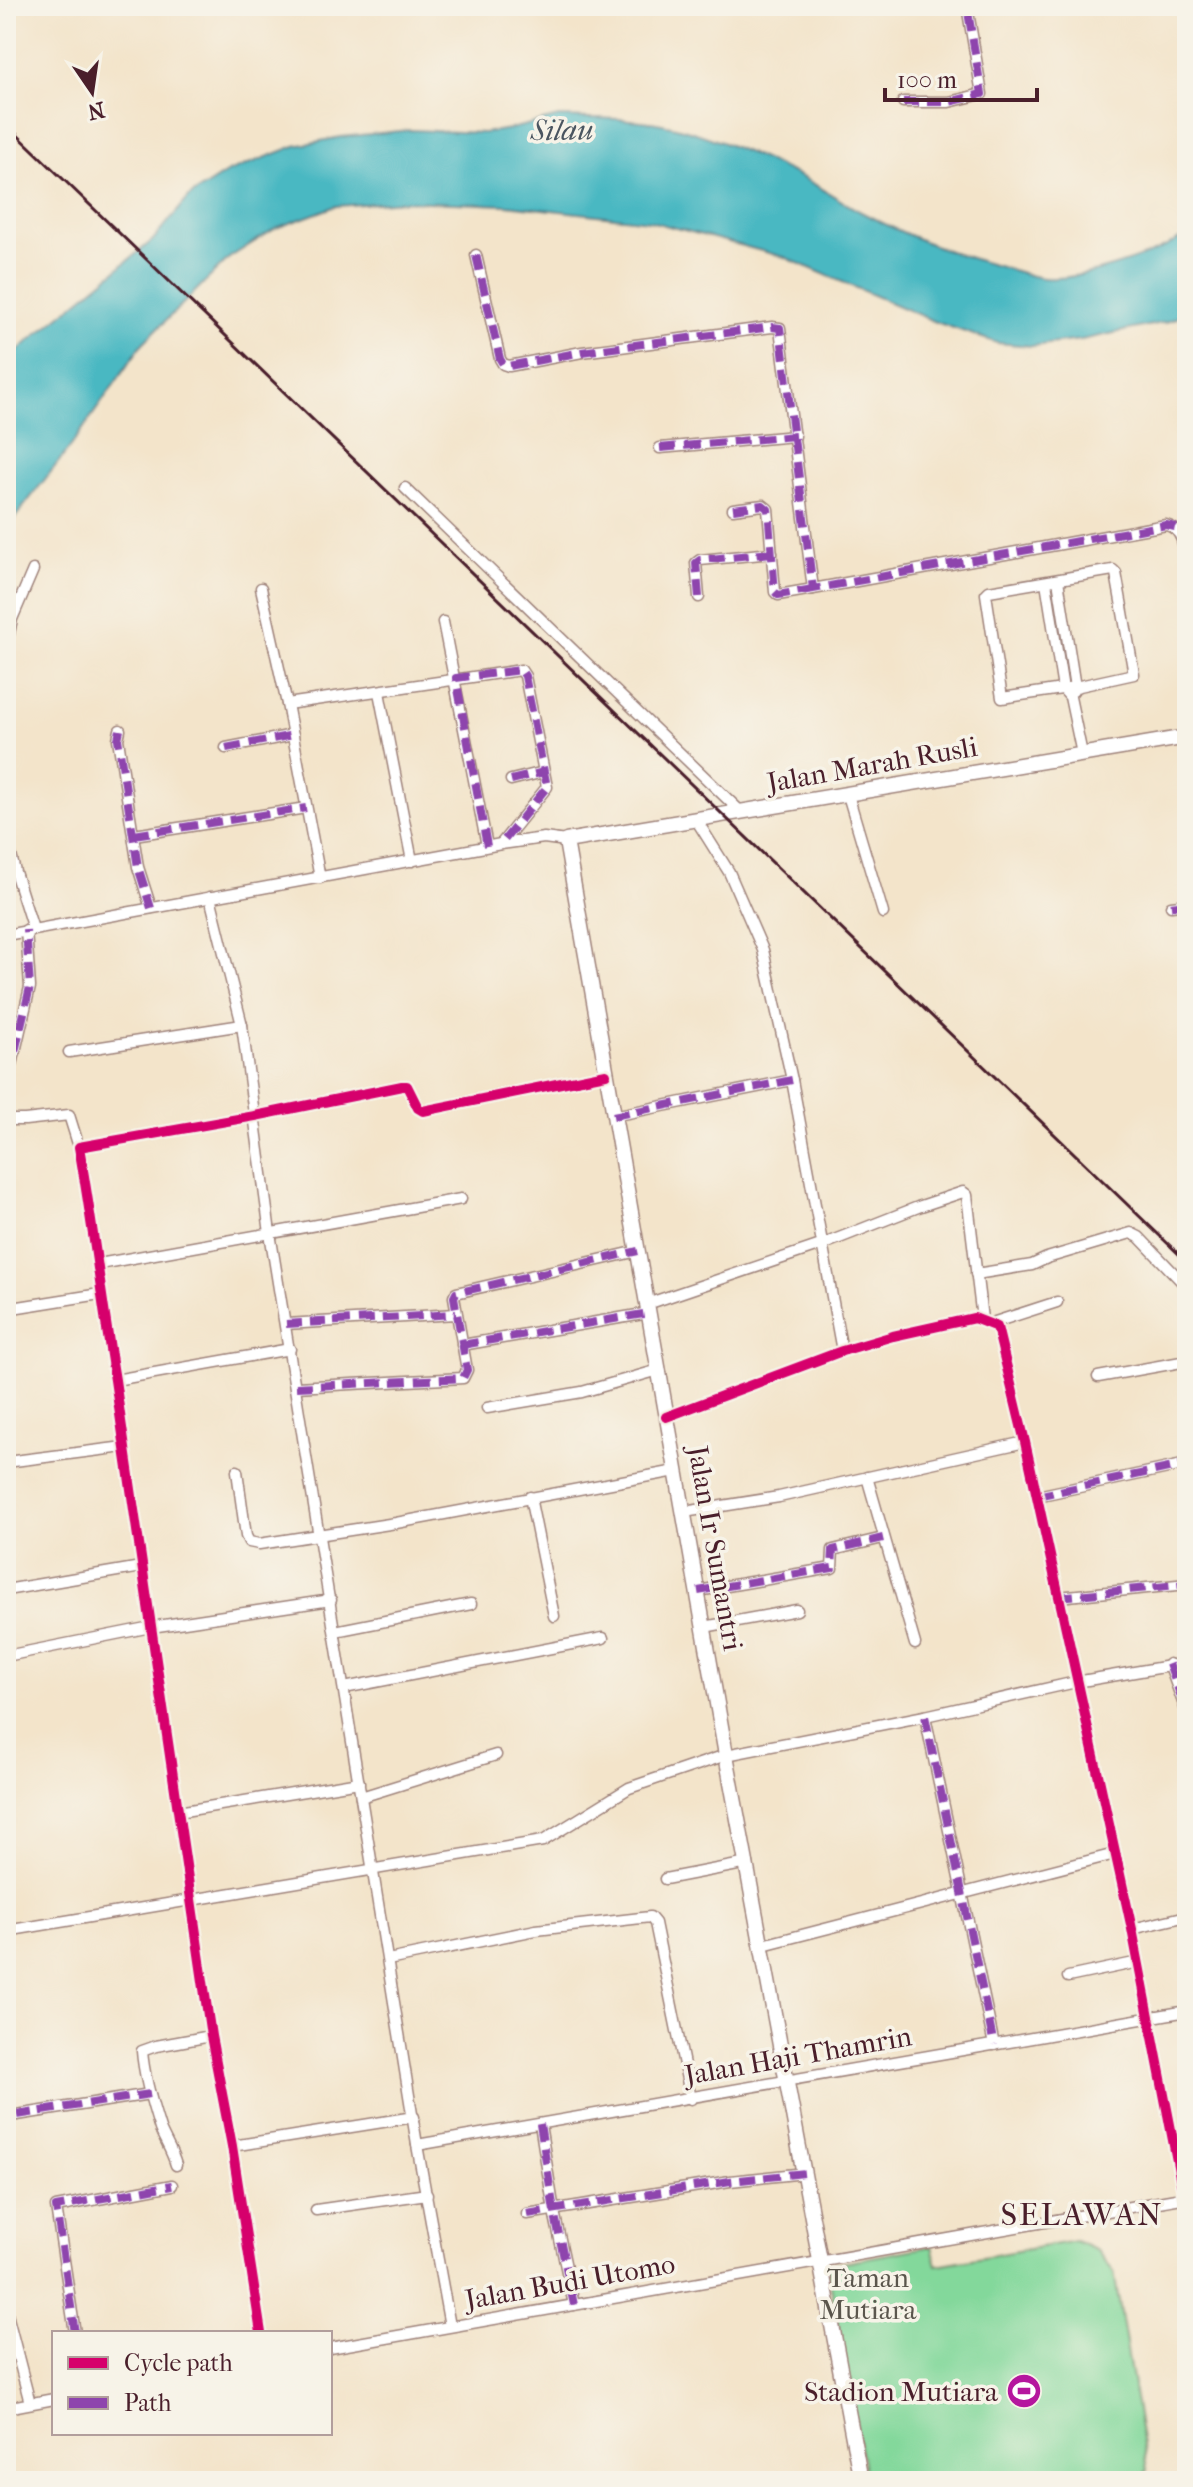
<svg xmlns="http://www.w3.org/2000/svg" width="1193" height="2487" font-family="'IM FELL French Canon',serif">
<rect width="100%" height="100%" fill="#f7f3e8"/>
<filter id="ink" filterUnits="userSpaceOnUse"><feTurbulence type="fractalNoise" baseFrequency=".0125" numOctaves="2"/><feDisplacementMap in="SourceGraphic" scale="16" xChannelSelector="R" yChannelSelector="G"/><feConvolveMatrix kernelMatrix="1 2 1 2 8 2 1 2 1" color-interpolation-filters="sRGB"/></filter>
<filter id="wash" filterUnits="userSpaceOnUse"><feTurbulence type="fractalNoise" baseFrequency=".006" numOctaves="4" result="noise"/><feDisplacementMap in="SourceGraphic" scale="32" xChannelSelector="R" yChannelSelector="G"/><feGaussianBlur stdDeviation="1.8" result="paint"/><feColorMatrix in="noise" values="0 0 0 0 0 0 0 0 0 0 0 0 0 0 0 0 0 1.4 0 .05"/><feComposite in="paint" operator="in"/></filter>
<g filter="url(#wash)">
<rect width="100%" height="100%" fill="#f3e4ca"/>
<!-- green -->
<polygon fill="#83d89b" stroke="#667c63" stroke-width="2" points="1075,2241 1097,2251 1114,2272 1147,2470 1140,2481 866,2481 827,2265 932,2246 937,2265"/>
<!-- water -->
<path fill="#4ab8c2" stroke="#4a6c76" stroke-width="2" d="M559,117c34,1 70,1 103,7 37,7 95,32 131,49 24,11 45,27 68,39 47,25 97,44 147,57 12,3 24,8 36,9 36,3 114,-23 143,-44v79l-21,9 -85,18 -49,6 -35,-3 -61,-21 -152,-65 -134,-36 -143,-16 -104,-4 -67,5 -60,22 -47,30 -86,85 -72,103 -65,83v-169l147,-120 37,-44 38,-24 67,-26 46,-9 70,-7 72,3 27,-4z"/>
</g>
<g filter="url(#ink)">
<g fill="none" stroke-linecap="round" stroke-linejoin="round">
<!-- minor casing -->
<g stroke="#9e827a" stroke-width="13">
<g id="minor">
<polyline points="903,102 949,102 982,94 967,6"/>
<path d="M476,255l24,104 3,5 6,2 73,-14 190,-25 8,1 33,261 353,-64c21,5 18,30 21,48"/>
<polyline points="660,448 795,436"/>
<polyline points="405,488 742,813"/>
<polyline points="733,509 763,505 768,509 775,592 778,595 813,589"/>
<polygon points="1113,570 1116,573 1134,674 1075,687 1002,698 986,594 989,591"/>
<polyline points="1058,580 1075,687 1073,691"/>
<polyline points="1046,582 1063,689 1070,697 1082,754"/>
<polyline points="261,588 287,704 320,878"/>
<polyline points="699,597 696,563 700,560 772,553"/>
<polyline points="443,622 487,846"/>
<polyline points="6,648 12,619 33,570"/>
<polyline points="379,692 412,861"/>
<polyline points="287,704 521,670 525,676 547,787 501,844"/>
<polyline points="120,730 118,739 138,867 151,908"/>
<polyline points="226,748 293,735"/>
<polyline points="511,780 544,772"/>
<polyline points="848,795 883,913"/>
<polyline points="697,821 729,872 763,950 792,1080 842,1351"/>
<polyline points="6,834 15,872 33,929"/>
<polyline points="134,835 306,808"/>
<polyline points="210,897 242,1025 270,1233 417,2145 450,2326"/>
<polyline points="1171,906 1187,904"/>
<polyline points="6,935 501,844 544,838 566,841"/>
<polyline points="69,1052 242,1025"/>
<polyline points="6,1072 11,1069 30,987 26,930"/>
<polyline points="613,1116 792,1080"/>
<polyline points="6,1120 25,1120 69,1115 79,1147"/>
<polyline points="99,1264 461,1199"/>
<polyline points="976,1274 1032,1265 1047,1258 1131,1233 1139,1237 1187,1287"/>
<polyline points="647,1304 824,1244 918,1207 963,1192 967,1195 982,1319"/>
<polyline points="6,1309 100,1294"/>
<polyline points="992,1323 1057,1302"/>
<polyline points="286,1324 456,1314"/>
<polyline points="462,1345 649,1313"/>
<polyline points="1098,1377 1187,1361"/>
<polyline points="115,1380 290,1349"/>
<polyline points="296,1387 463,1378 467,1370 454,1297 456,1293 638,1251"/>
<polyline points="487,1408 582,1392 659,1370"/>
<polyline points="666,1417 842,1351 893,1336 974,1318 997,1327 1025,1442 1132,1929 1184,2197"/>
<polyline points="6,1462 124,1447"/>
<polyline points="237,1471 246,1536 249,1542 259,1544 396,1523 676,1471"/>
<polyline points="867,1477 915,1644"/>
<polyline points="1037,1496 1187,1464"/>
<polyline points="530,1497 554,1616"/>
<polyline points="684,1512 779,1497 1025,1442"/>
<polyline points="6,1590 141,1567"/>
<polyline points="698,1591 832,1568 833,1550 883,1538"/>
<polyline points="1058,1597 1187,1584"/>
<polyline points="704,1627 797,1610"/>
<polyline points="335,1631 471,1604"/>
<polyline points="6,1656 151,1627 331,1600"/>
<polyline points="1169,1664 1187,1713"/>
<polyline points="344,1688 603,1638"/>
<polyline points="925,1716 994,2045"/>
<polyline points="361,1797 496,1755"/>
<polyline points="178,1812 359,1782"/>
<polyline points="665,1879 748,1863"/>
<polyline points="1132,1929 1187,1916"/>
<polyline points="6,1931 543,1841 629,1788 726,1755 925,1716 1076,1682 1187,1663"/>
<polyline points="763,1945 1115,1854"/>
<polyline points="388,1960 536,1930 650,1917 655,1923 691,2099"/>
<polyline points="1068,1977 1139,1962"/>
<polyline points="17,2115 150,2094"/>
<polyline points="540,2124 554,2211 574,2305"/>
<polyline points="417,2145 1187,2011"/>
<polyline points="232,2146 414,2117"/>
<path d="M176,2165c-4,-14 -11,-24 -16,-36 -8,-25 -16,-52 -18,-78l14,-5 55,-10"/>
<polyline points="316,2210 427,2194"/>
<polyline points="527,2214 730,2181 805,2173"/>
<polyline points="6,2310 30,2403"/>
<polyline points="75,2333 56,2207 172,2185"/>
<path d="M261,2333l-29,-187 -21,-110 -96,-656c-13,-77 -22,-155 -36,-233l176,-31 147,-30h5l11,22 5,3 183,-37"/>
<polyline points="330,2348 1187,2197"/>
<polyline points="6,2408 54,2399"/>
</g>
</g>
<!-- major casing -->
<g stroke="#9e827a" stroke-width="17">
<polyline id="major" points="861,2481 726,1755 566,841 1187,737"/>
</g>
<!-- minor -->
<use href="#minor" stroke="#fff" stroke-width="10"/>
<!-- major -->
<use href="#major" stroke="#fff" stroke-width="14"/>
<!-- rail -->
<polyline stroke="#4a1f2b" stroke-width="3" points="6,124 1187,1262"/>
<!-- quiet -->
<g stroke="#8e44ad" stroke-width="8" stroke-dasharray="16 8" stroke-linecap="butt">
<polyline points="903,102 949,102 982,94 967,6"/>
<polyline points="476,255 500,359 503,364 509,366 582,352 772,327 780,328 813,589 1166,525 1175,527 1181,533"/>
<polyline points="660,448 795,436"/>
<polyline points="733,509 763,505 768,509 775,592 778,595 813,589"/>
<polyline points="699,597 696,563 700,560 772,553"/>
<polyline points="120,730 118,739 138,867 151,908"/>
<polyline points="226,748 293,735"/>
<polyline points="511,780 544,772"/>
<polyline points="134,835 306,808"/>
<polyline points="487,846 456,678 521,670 525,676 547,787 501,844"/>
<polyline points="1171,906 1187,904"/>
<polyline points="6,1072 11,1069 30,987 26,930"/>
<polyline points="613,1116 792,1080"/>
<polyline points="286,1324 456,1314"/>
<polyline points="462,1345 649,1313"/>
<polyline points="296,1387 463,1378 467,1370 454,1297 456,1293 638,1251"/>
<polyline points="1037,1496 1187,1464"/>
<polyline points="698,1591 832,1568 833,1550 883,1538"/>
<polyline points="1058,1597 1187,1584"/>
<polyline points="1169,1664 1187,1713"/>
<polyline points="925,1716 994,2045"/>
<polyline points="17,2115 150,2094"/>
<polyline points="540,2124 554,2211 574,2305"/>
<polyline points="527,2214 730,2181 805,2173"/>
<polyline points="75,2333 56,2207 172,2185"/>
</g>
<!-- cycleway casing -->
<g stroke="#f7f3e8" stroke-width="15">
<g id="cycleway">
<polyline points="666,1417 842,1351 893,1336 974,1318 997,1327 1025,1442 1132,1929 1184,2197"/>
<path d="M261,2333l-29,-187 -21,-110 -96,-656c-13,-77 -22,-155 -36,-233l176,-31 147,-30h5l11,22 5,3 183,-37"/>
</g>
</g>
<!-- cycleway -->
<use href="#cycleway" stroke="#d6006c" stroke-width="10"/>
</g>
</g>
<!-- icons -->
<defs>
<g id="stadium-disc" transform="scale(1.8)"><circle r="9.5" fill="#b5179e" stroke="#f7f3e8"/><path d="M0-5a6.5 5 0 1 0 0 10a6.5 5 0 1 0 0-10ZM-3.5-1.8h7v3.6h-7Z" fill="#fff"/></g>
</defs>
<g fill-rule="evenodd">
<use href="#stadium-disc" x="1024" y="2391"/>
</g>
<g text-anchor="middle" stroke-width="7" stroke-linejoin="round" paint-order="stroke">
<!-- street labels -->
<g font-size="28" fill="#4a1f2b" stroke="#f7f3e8">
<text transform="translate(872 764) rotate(-10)" y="10">Jalan Marah Rusli</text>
<text transform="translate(716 1548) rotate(80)" y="10">Jalan Ir Sumantri</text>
<text transform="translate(798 2055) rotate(-10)" y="10">Jalan Haji Thamrin</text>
<text transform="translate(570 2281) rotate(-10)" y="10">Jalan Budi Utomo</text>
</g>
<!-- park labels -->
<g font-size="28" fill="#5b564d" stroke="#f7f3e8">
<text x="868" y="2287">Taman<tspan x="868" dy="32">Mutiara</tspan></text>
</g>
<!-- poi labels -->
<g font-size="28" fill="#4a1f2b" stroke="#f7f3e8" text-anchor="end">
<text x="998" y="2401">Stadion Mutiara</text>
</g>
<!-- water labels -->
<g font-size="30" font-style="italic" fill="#4a5560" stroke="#f7f3e8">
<text transform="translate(562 130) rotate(-1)" y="10">Silau</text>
</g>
<!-- quarter labels -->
<g font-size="32" letter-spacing="2" fill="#4a1f2b" stroke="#f7f3e8">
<text x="1082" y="2225">SELAWAN</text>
</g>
</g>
<!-- margin -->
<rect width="1193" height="2487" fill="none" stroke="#f7f3e8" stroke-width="32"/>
<!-- legend -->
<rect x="52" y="2331" width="280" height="104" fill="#f7f3e8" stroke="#b29e9c" stroke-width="2"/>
<rect x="68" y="2357" width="40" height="12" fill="#d6006c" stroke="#b29e9c" stroke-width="2"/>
<text x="124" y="2371" font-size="24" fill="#4a1f2b">Cycle path</text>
<rect x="68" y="2397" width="40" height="12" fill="#8e44ad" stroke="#b29e9c" stroke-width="2"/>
<text x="124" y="2411" font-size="24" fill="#4a1f2b">Path</text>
<!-- north arrow -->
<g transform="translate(92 92) rotate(167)" stroke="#f7f3e8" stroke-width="6" paint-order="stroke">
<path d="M0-6L14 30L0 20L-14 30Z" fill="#4a1f2b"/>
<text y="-12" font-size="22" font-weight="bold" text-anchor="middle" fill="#4a1f2b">N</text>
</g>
<!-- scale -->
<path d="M885 88v12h152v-12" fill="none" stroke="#4a1f2b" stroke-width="4"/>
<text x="897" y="88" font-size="24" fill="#4a1f2b" stroke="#f7f3e8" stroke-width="6" paint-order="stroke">100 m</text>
</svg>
